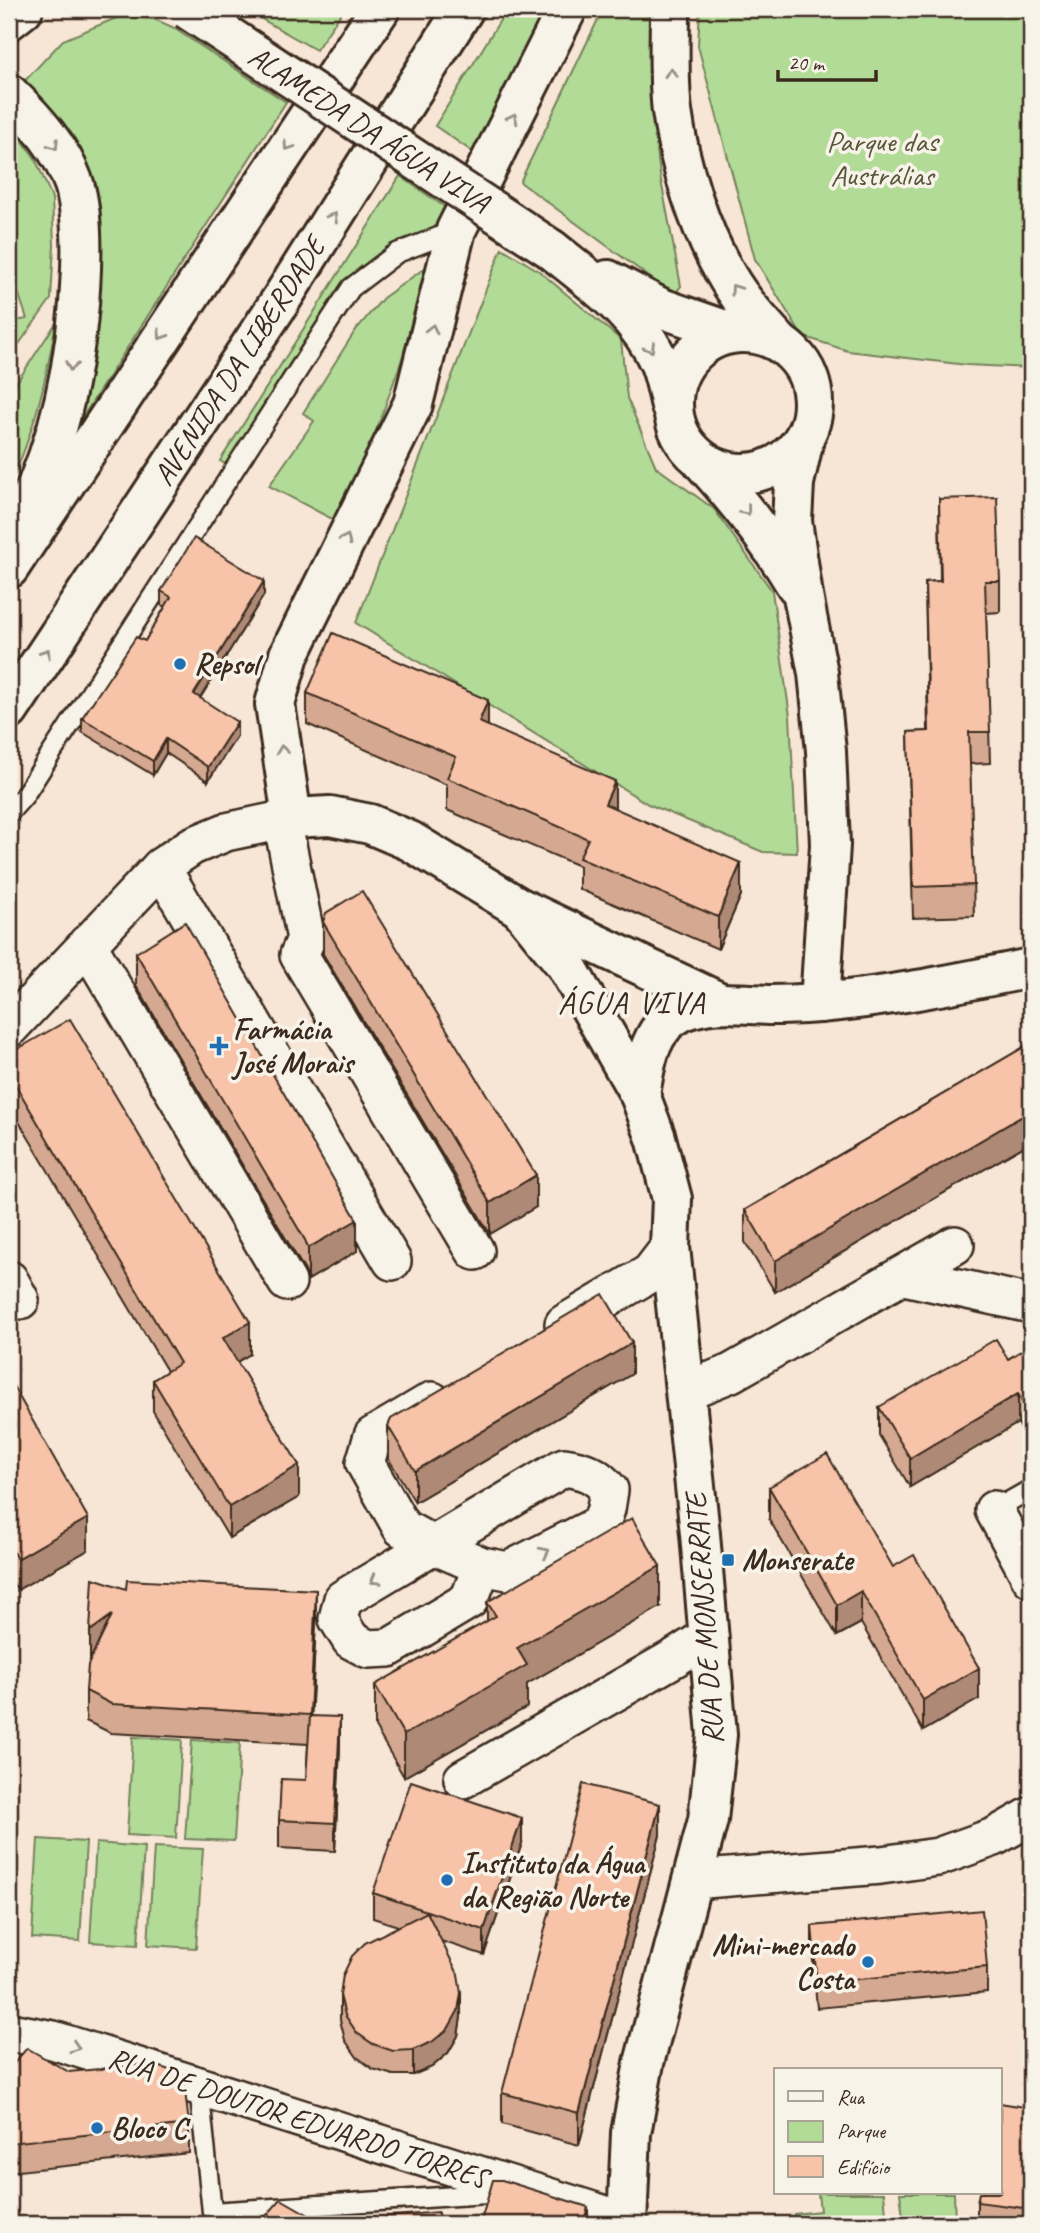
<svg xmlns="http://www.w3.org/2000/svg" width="1040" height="2233" font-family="Caveat,sans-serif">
<rect width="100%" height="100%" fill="#f7e5d5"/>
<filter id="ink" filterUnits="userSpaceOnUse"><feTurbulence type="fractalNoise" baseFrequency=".0143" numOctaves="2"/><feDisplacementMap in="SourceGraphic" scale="14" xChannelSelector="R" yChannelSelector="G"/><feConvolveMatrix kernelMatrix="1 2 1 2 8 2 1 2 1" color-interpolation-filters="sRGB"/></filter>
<g filter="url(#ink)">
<!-- green -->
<g fill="#b2db98" stroke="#76825b" stroke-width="2">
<polygon points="244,9 344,9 316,50"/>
<polygon points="507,9 552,9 480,157 435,126"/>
<polygon points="603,9 651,9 649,85 660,175 681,286 674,295 520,182"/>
<polygon points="700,9 1031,9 1031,368 967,365 848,351 802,336 755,259 698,46"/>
<polygon points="121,16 154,19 172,27 286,102 78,424 98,288 20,86 63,40"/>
<polygon points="9,122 35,158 52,198 54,245 51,299 19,344 9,339 9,322 27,319 9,264"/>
<polygon points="400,176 452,212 443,226 390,245 344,281 229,466 220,461"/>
<polygon points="502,248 539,271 621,340 627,398 656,467 714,509 772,591 790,716 797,853 763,852 648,804 356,623"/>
<polygon points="425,268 402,359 378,426 336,521 269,486 314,421 303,413 355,331 383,298"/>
<path d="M56,323c-10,58 -22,110 -47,164v-93z"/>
<polygon points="133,1737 182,1740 176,1838 127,1835"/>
<polygon points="192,1740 240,1743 234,1841 185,1839"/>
<polygon points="38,1839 86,1842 80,1941 32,1938"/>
<polygon points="96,1843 144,1847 138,1945 90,1942"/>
<polygon points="154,1847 203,1849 196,1948 148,1945"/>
<polygon points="818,2193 884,2193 887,2224 795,2224 794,2214 820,2211"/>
<polygon points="900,2193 954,2193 955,2224 904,2224"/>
</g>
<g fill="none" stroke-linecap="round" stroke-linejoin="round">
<!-- service casing -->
<g stroke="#3b2a1e" stroke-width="23">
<g id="service">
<polyline points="9,813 24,796 351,288 397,253 454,231"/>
<polyline points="994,1510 1031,1489"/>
<polyline points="199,2087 212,2212 502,2193"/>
</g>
</g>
<!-- minor casing -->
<g stroke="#3b2a1e" stroke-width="42">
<g id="minor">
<polyline points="282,820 306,939 299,955 475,1251"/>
<polyline points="161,867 392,1261"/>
<polyline points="87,944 287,1282"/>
<polyline points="9,1028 161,867 192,846 226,832 292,818"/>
<polyline points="904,1276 1031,1304"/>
<polyline points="9,1280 20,1300"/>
<polyline points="564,1324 650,1273 670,1247"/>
<polyline points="686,1391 731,1373 955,1245"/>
<path d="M432,1401l-59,35 -8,27 37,65 31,17 49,21 26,5 93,-47 5,-15 3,-19c-13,-16 -25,-20 -45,-23l-221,132 -5,20 13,21 17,9 21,-1 80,-48 13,-34"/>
<polyline points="994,1510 1031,1578"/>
<polyline points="463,1779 676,1657 709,1636"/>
<polyline points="692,1880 881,1865 938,1857 994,1837 1031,1816"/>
<polyline points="9,2032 53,2040 627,2222"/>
</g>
</g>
<!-- tertiary casing -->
<g stroke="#3b2a1e" stroke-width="44">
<g id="tertiary">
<polyline points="9,20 23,9"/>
<path d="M551,249c41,33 87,64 109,115 5,13 8,29 11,42"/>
<polyline points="608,280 661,308 733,333"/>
<circle cx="743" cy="403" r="70"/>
<polyline points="804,439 794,483 792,521 803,596 818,673 826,751 830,845 820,1003"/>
<path d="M702,461c35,39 67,79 94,124"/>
<polyline points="292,818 330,816 370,824 410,841 520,908 719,1002"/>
<polyline points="520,908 566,965 640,1095 656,1138 672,1199 670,1247 700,1534 717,1735 708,1820 644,2063 631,2133 627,2224"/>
<path d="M640,1095c5,-31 9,-67 41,-83 29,-13 60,-8 90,-7 16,0 33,-1 48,-2 72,-6 142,-21 212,-35"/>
</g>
</g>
<!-- trunk casing -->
<g stroke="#3b2a1e" stroke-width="44">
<g id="trunk">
<path d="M670,9c0,33 -2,69 2,102 7,53 28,121 56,167 14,24 32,43 50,63"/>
<path d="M9,94c27,26 52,54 65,90 8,26 8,58 7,85 -3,84 -19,168 -56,243"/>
<polyline points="9,568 380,9"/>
<polyline points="9,710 279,303 464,9"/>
<polyline points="292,818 275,704 289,655 413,404 456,230 567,9"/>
</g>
</g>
<!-- service -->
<use href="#service" stroke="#f7f3e8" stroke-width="18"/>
<!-- minor -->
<use href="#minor" stroke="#f7f3e8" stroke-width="37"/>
<!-- tertiary -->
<use href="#tertiary" stroke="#f7f3e8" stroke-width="38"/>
<!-- trunk -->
<use href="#trunk" stroke="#f7f3e8" stroke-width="38"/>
<!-- tertiary-bridge casing -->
<g stroke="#3b2a1e" stroke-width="44" stroke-linecap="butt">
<polyline id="tertiary-bridge" points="187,9 551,249"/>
</g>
<!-- tertiary-bridge -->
<use href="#tertiary-bridge" stroke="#f7f3e8" stroke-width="38"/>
</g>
<!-- wall -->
<g fill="#d5a991" stroke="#3b2a1e" stroke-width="2">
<polygon points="939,499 1000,581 1000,612 986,613 990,763 970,764 974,916 913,918 908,732 928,731 925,582 940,581"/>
<polygon points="161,591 264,595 200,698 237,736 208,781 166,753 153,775 82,732 82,718 145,641 165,607 161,605"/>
<polygon points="307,693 488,726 615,809 741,895 718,949 579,889 579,866 447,810 447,785 307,724"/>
<polygon points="323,922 536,1207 490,1234 323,954"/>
<polygon points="136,953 357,1251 308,1280 305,1271 136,985"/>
<polygon points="1031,1043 1031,1142 775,1292 745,1242 745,1210"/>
<polygon points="9,1054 250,1354 237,1362 299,1497 229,1538 153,1411 153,1380 167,1371 9,1105"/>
<polygon points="1031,1345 1031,1446 1018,1423 910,1487 879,1435 879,1407 1008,1359"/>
<polygon points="632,1374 415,1502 388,1458 388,1426"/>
<polygon points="9,1379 88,1550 17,1590 9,1576"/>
<polygon points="769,1487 893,1567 979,1699 923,1731 861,1623 837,1636 769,1519"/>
<polygon points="126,1589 316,1620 311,1716 340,1746 335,1851 279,1848 279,1820 306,1780 308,1744 111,1733 86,1721 86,1691"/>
<polygon points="487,1602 660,1607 527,1684 527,1707 404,1777 375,1727 375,1685 487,1621"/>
<polygon points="660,1835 579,2145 502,2124 502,2093"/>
<polygon points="522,1843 484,1955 441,1941 461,2017 458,2036 448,2053 432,2067 413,2075 393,2075 373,2069 357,2057 345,2040 340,2020 340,1995 398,1926 373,1918 373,1893"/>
<polygon points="812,1926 987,1967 987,1992 817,2008 812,1950"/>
<polygon points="9,2069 69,2072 189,2124 189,2153 9,2172"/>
<polygon points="1031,2108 1031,2224 977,2224 977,2202"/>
</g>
<!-- shaded-wall -->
<g fill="#ae8976" stroke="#3b2a1e" stroke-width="2">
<polygon points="264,581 264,595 194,708 194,694"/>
<polygon points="488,700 488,732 479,722"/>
<polygon points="237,722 237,736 208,781 208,767"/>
<polygon points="166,739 166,753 153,775 153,761"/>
<polygon points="615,781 615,812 605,804"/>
<polygon points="741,863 741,895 718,949 718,917"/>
<polygon points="1031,1111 1031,1142 775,1292 775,1261"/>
<polygon points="536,1175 536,1207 490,1234 490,1203"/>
<polygon points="357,1220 357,1251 308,1280 308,1248"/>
<polygon points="250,1322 250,1354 223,1370 223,1338"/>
<polygon points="632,1343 632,1374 415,1502 415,1471"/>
<polygon points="1018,1394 1018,1423 910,1487 910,1458"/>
<polygon points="299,1465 299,1497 229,1538 229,1507"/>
<polygon points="88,1518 88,1550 17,1590 17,1559"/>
<polygon points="660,1566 660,1607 527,1684 527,1707 404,1777 404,1735 517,1648"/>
<polygon points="316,1590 316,1620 310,1745 310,1715"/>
<polygon points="861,1591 861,1623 837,1636 837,1605"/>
<polygon points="112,1615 90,1660 90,1631"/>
<polygon points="979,1668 979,1699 923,1731 923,1700"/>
<polygon points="340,1717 340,1746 335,1851 335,1823"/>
<polygon points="660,1804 660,1835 579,2145 579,2113"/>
<polygon points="522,1818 522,1843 484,1955 484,1930"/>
<polygon points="461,1993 461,2017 458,2036 448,2053 432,2067 413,2075 413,2050"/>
<polygon points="588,2207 588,2224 583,2224"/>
</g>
<!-- building -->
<g fill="#f8c4a9" stroke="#3b2a1e" stroke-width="2">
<polygon points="997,497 1000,581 985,581 990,732 969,732 974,885 913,887 908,732 929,731 925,582 941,581 939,499"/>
<polygon points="194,538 264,581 194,694 237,722 208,767 166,739 153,761 82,718 136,637 145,641 171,597 161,591"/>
<polygon points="333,633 488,700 479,722 615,781 605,804 741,863 718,917 579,858 588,839 447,778 456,757 307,693"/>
<polygon points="362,891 536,1175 490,1203 323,922 326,913"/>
<polygon points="185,922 357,1220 308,1248 305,1240 136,953"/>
<polygon points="70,1019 250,1322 223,1338 299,1465 229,1507 153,1380 180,1363 9,1074 9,1054"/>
<polygon points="1031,1043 1031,1111 775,1261 745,1210"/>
<polygon points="603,1294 632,1343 415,1471 388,1426 391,1419"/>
<polygon points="996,1339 1008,1359 1031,1345 1031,1417 1018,1394 910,1458 879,1407"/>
<polygon points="9,1379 88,1518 17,1559 9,1544"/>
<polygon points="827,1454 893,1567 914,1555 979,1668 923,1700 861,1591 837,1605 769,1487"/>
<polygon points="632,1518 660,1566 517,1648 527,1665 404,1735 375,1685 496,1616 487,1602"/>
<polygon points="93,1578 126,1589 127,1580 316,1590 310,1715 111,1704 86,1691 88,1665 112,1615 90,1631"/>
<polygon points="310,1716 340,1717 335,1823 279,1820 281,1779 306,1780"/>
<polygon points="411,1781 522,1818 484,1930 373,1893"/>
<polygon points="583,1784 660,1804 579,2113 502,2093"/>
<polygon points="982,1910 987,1967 817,1983 812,1926"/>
<polygon points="427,1912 458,1974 461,1993 458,2011 448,2029 432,2042 413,2050 393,2051 373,2044 357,2033 345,2015 340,1995 343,1975 352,1956 365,1943"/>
<polygon points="27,2048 69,2072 150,2064 183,2074 189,2124 9,2143 9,2069"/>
<polygon points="1000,2103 1031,2108 1031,2209 977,2202 979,2193 1000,2193"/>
<polygon points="493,2180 502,2180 588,2207 583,2224 480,2224"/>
<polygon points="281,2199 323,2223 438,2212 439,2224 259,2224"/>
</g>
<!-- one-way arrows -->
<defs><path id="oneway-chevron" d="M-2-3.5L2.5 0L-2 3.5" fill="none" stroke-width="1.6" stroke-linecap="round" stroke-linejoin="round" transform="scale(1.75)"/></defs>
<g stroke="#998e83">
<use href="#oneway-chevron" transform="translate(671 73) rotate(-91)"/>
<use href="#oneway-chevron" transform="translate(513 118) rotate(-63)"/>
<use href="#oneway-chevron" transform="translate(54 145) rotate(57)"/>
<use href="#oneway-chevron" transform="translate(288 146) rotate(124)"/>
<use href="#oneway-chevron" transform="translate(333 217) rotate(-58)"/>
<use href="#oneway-chevron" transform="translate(735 289) rotate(-125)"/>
<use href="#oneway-chevron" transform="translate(432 329) rotate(-76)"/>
<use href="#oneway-chevron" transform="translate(162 335) rotate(123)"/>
<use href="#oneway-chevron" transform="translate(650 348) rotate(60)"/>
<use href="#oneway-chevron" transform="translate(71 366) rotate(101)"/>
<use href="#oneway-chevron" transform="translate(746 511) rotate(51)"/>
<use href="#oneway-chevron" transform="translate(346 539) rotate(-64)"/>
<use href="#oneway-chevron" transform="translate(46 653) rotate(-57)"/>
<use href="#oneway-chevron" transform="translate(282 750) rotate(-98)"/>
<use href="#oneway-chevron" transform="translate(545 1552) rotate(-27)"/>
<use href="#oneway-chevron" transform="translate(375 1580) rotate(149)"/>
<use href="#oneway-chevron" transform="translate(75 2047) rotate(18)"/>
</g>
</g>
<!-- markers -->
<g fill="#1f6fb2" stroke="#f7f3e8" stroke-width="2.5">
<circle cx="180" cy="664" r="7"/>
<path d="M215.5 1035.5h7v7h7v7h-7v7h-7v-7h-7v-7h7z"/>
<rect x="721" y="1553" width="14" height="14" rx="3.5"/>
<circle cx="447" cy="1880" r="7"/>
<circle cx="868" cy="1962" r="7"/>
<circle cx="97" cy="2128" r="7"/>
</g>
<g text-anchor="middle" stroke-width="7" stroke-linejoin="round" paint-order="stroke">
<!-- street labels -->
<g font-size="30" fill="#3b2a1e" stroke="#f7f3e8">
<text transform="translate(369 129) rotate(33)" y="10">ALAMEDA DA ÁGUA VIVA</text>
<text transform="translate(239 361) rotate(-57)" y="10">AVENIDA DA LIBERDADE</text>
<text transform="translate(704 1619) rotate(-94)" y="10">RUA DE MONSERRATE</text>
<text transform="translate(298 2118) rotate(18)" y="10">RUA DE DOUTOR EDUARDO TORRES</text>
</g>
<!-- park labels -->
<g font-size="30" fill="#59563c" stroke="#f7f3e8">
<text x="882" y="151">Parque das<tspan x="882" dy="34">Austrálias</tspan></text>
</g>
<!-- poi labels -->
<g font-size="30" font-weight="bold" fill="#3b2a1e" stroke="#f7f3e8" text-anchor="start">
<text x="194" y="674">Repsol</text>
<text x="233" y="1039">Farmácia<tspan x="233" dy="34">José Morais</tspan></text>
<text x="742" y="1570">Monserate</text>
<text x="461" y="1873">Instituto da Água<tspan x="461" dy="34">da Região Norte</tspan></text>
<text x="854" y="1955" text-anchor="end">Mini-mercado<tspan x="854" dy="34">Costa</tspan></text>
<text x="111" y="2138">Bloco C</text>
</g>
<!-- neighbourhood labels -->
<g font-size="32" letter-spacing="2" fill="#3b2a1e" stroke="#f7f3e8">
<text x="632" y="1013">ÁGUA VIVA</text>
</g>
</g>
<!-- margin -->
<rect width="1040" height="2233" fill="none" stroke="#f7f3e8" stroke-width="35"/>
<rect x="18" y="18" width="1005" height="2198" fill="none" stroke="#3b2a1e" stroke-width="2.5" filter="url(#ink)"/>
<!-- legend -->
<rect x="774" y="2068" width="228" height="126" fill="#f7f3e8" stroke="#aca397" stroke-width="2"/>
<rect x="788" y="2091" width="35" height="10" fill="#f7f3e8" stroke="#aca397" stroke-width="2"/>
<text x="837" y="2104" font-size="21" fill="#3b2a1e">Rua</text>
<rect x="788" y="2121" width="35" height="21" fill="#b2db98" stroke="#aca397" stroke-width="2"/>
<text x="837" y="2138" font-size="21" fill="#3b2a1e">Parque</text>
<rect x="788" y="2156" width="35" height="21" fill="#f8c4a9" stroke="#aca397" stroke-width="2"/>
<text x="837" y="2174" font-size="21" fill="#3b2a1e">Edifício</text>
<!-- scale -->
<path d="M778 70v10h98v-10" fill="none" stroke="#3b2a1e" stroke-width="3.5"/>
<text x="788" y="70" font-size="21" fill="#3b2a1e" stroke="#f7f3e8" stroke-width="5" paint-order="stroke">20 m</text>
</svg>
